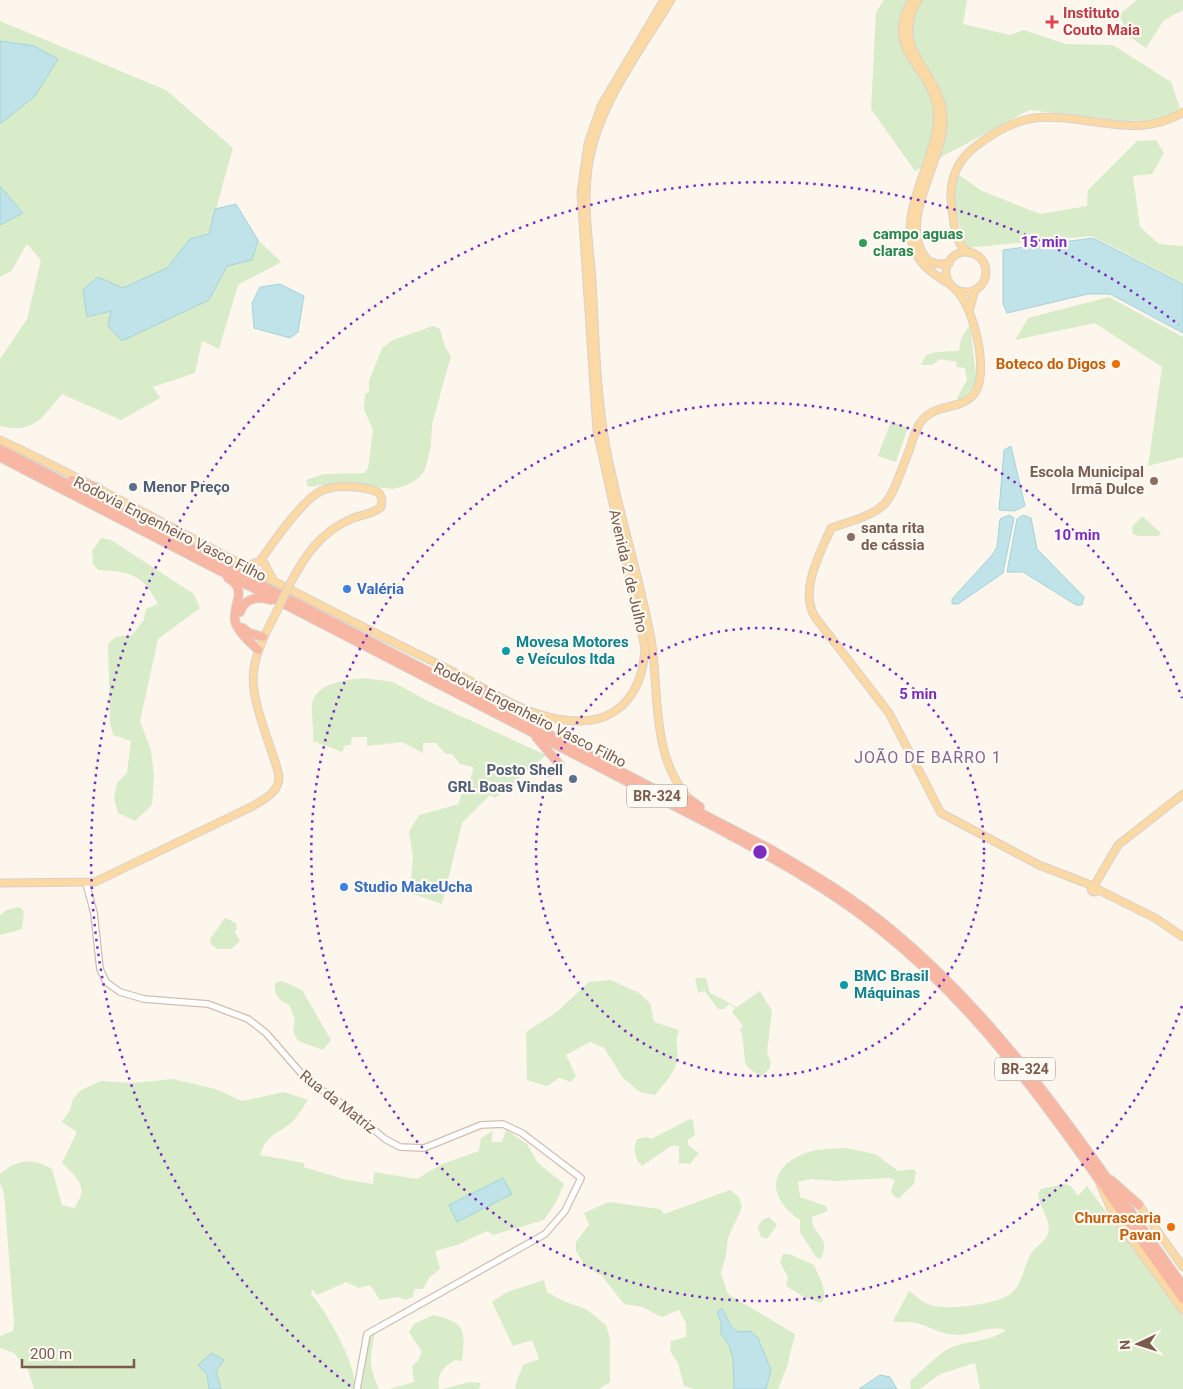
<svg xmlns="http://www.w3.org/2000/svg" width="1183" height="1389" font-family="Roboto,sans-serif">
<rect width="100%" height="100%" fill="#fdf6ec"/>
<!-- green -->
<g fill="#d8ecc9">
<polygon points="884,0 967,0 963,24 1010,35 1024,30 1066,44 1113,45 1171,82 1180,108 1164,120 1121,121 1029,110 915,171 871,109 876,12"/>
<polygon points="1137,0 1183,0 1183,10 1164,20 1146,48 1130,37 1119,15"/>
<path d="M0,21l166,69 67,58 -17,61 20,-5 22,36 23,22 -43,23 -19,64 -17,-8 -7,32 -42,14 7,11 -39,22 -59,-26c-21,24 -27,40 -62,32v-67l27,-40 14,-59 -14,-16 -16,27 -11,6z"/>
<polygon points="1156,140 1164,153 1152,174 1133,176 1140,227 1159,244 1183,246 1183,283 1092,236 965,248 953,197 956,173 982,191 1040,214 1087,206 1088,190 1137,141"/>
<polygon points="1109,297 1183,337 1183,457 1148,466 1162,367 1095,323 1015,340 1028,318"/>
<polygon points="970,324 977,384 961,400 957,398 967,380 965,368 956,367 957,362 940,359 932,365 921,365 926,355 936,352 959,351 961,339"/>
<polygon points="433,326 440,329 445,347 451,356 432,424 431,445 425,470 419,478 407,485 393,489 340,483 308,487 306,480 324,474 364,473 368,469 373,431 364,409 365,394 369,392 369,381 382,348 393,340"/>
<polygon points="891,421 908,428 896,462 878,456"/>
<polygon points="1142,516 1161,533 1158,536 1138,536 1133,534 1132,527"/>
<path d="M101,538l10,2 83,54 6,14 -42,31 -18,82 11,30 3,25 -2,29 -17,16 -17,-8 -4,-15 3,-15 10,-10 4,-32 -18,-6 -3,-13 -2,-78 7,-7 17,-2 12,-15 2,-11 12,-5c-16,-31 -28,-32 -60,-34l-5,-6 -1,-13z"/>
<path d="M364,678l29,4 37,20 116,53 -51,43 -5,-3 -28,28 -20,81 -32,-11 3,-37 -4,-24 10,-17 40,-11c1,-14 14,-23 14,-37l-13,-3 -8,-10h-6l-10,-11h-13v10l-21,-11 -35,4v-9h-15l-1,8h-6l-3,7 -29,-11c1,-12 -2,-26 -1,-36 3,-23 35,-25 52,-27z"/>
<polygon points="19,907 24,911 22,929 0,935 0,915 7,910"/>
<polygon points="225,918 236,923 237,929 235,932 240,941 231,949 217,949 211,944 210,939"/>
<path d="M695,978h11l4,15 27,14 23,-16 12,20 -5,42 4,9 -2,7 -8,8 -15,-11c-3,-14 -1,-24 -6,-37l3,-3 -11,-14 3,-4 -6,-4 -5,5h-6l-13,-18 -7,2z"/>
<path d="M611,980l28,13 11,10 4,19 25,8c-5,11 0,20 -2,31 -3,13 -14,24 -22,34l-15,-3 -17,-14 -19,-30 -14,-6 -24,13 10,21 -5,6 -12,-4 -12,8 -20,-6 -1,-48 31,-20 32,-30z"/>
<path d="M282,981l20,9 29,50 -8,10 -25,-9 -5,-10 2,-11 -6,-15c-11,-5 -15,-10 -14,-22z"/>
<path d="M173,1079l42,10 27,12 42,-9 24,8c-5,7 -11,18 -17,23 -15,12 -24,11 -31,32l44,8v4l39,12 30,5 1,-12 43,7 25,-15 37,-13 2,-13 12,-7 -2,11h11l4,-12 21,14 11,19 26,21 -8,18 -12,18 -51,15 -6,-4 -30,14 -22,6 5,18 -11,9 -6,11h-9l-1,8 -8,3 -7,-3 -18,3 -10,-15 -11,3 -13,-6 -29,13 -5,-6 -1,5c15,17 48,73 43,95h-320l-6,-19 -14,-17 -14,-5v-12l13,-5 1,-8 -10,-130 -4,-10v-9c18,-15 32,-16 52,-5l10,36 12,3c16,-21 3,-30 -12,-45l15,-31 -15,-10 8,-12 3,-11 8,-9 20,-9 32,2z"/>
<path d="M690,1119l3,1 2,15 -7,5v5l11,8 -9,11 -11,-1v-17h-8l-29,20c-8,-8 -9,-17 -5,-27l10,-2 4,2z"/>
<path d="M846,1148l29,6 23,17 16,-2 2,3 -2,12 -16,15 -5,-4 -2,-5 4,-10 -7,-2 -53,3 -24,-2 -13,3 2,15 26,9 2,5 -16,6c-1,18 20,18 9,42l-5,-2 -16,-25v-12c-30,-20 -35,-50 3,-66 14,-6 28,-5 43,-6z"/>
<path d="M1064,1184l7,2 7,10 9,-10 96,130v73h-203l-5,-26 -35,11 -20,15h-9l-1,-8c13,-10 26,-26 40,-33 18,-8 41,-6 56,-18 -17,-5 -32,5 -49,5 -17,0 -30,-11 -46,-13 -7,0 -11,1 -18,-1l16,-30c7,5 14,12 22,14 16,6 70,-1 82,-13 10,-11 11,-26 18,-38 4,-7 14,-12 17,-20 4,-14 -9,-27 -10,-40l3,-5z"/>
<polygon points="730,1190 739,1197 742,1207 728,1238 726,1255 721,1274 728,1294 795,1334 787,1367 778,1389 695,1389 684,1386 678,1363 670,1351 671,1341 686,1337 686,1323 679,1310 662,1317 642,1307 624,1304 602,1276 585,1266 576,1251 576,1242 589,1225 584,1213 609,1202 660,1209 664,1214"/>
<polygon points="769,1217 777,1225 767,1239 761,1237 758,1227 762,1220"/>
<polygon points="783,1254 789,1254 814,1265 822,1283 825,1297 821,1303 804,1297 786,1286 788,1277 780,1262"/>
<polygon points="544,1280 547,1292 563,1301 586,1309 606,1325 610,1339 610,1382 599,1389 516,1389 515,1386 523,1365 539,1359 532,1340 513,1346 492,1302 507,1292"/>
<path d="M433,1315c32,7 33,15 29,46l-7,-1c-13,8 -18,14 -16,29h-50l25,-7 -2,-16 6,-5 4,-9 -13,-20 5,-8z"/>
<path d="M375,1332c-5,28 -7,31 4,57h-18l8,-55z"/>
<polygon points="470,1382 481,1383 479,1389 442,1389"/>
</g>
<!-- water -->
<g fill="#bfe3e8" stroke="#a5d3da">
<polygon points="0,41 34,46 58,59 35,96 0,124"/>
<polygon points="0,186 23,213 0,225"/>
<polygon points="236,204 258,240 252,260 227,266 209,300 122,341 108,326 111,311 87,317 83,290 98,277 123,288 167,268 190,239 209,234 215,209"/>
<polygon points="1093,238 1183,284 1183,333 1110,294 1088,294 1007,313 1003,304 1003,250"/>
<polygon points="280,284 304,296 298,332 290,338 254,328 252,303 260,287"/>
<polygon points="1011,446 1025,506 1014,511 999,510 1004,450"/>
<polygon points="1009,515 1014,518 1003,573 958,604 952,604 952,599 993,554 997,547 1000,519"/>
<polygon points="1023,515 1031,518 1037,549 1084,597 1082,605 1076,605 1023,572 1007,572 1017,519"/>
<polygon points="503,1178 512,1194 457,1222 449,1205"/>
<polygon points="722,1308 732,1328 739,1332 750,1331 758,1338 771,1370 766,1389 734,1389 733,1359 729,1345 721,1334 721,1322 717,1312"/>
<polygon points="212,1353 224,1360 216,1371 221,1389 209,1389 207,1374 198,1365"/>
<polygon points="880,1375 890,1377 897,1389 859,1389"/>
</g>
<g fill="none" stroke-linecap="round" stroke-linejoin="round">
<!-- minor casing -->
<g stroke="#d1beb0" stroke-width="8">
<polyline id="minor" points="86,883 94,913 100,969 106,982 120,992 144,999 208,1004 248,1019 266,1033 307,1080 348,1108 385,1139 400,1147 424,1148 481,1125 503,1124 522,1133 581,1178 565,1211 545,1234 367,1334 357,1389"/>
</g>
<!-- major casing -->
<g stroke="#dad1cd" stroke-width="9">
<g id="major">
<path d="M671,0c-32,53 -74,105 -83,168 -5,37 1,75 4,112 3,56 4,113 14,167 12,65 33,127 45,192 9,53 -1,116 38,160"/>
<path d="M912,0c-29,48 14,62 24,103 12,51 -55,120 -10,164 7,7 17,13 25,18"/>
<path d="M918,0c-32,56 29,70 25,127 -3,38 -44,94 -18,130 6,8 15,8 24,6"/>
<circle cx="966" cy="272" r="20"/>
<path d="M970,253c-15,-7 -16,-29 -18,-44 -4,-25 3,-47 24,-63 17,-13 37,-25 58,-28 49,-6 103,24 149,-6"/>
<path d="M955,289c19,16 36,88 18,106 -14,16 -38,7 -53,28 -5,8 -8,19 -11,28 -23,58 -16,57 -78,77 -11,26 -32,62 -16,89l74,96 52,100 98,52 54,21"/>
<polyline points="970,308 975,290"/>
<path d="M0,440c59,27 115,57 173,88 88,47 177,93 267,137 45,21 87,56 139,56 44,0 64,-33 66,-73l-48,-217 -16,-238 7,-49 13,-38 63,-106"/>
<polyline points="262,559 272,578"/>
<path d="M246,566l14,-5c13,-18 42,-61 61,-70 11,-5 24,-5 35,-4 7,1 17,2 23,6l3,6 -1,8c-7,7 -21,8 -30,12 -30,13 -46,36 -61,65"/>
<path d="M0,883l95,-1 156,-75c12,-7 28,-14 28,-30 -2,-12 -7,-24 -11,-36 -20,-60 -22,-71 8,-128"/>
<circle cx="1094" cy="889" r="3"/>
<polyline points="1094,886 1118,845 1183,794"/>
<polyline points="1097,889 1155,918 1183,937"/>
<polyline points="1100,1184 1114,1216 1183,1310"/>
<polyline points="1139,1205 1183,1267"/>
</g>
</g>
<!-- highway casing -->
<g stroke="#dad1cd" stroke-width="10">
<g id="highway">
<path d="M0,449l770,400c43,25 85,50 123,82 118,98 202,232 290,355"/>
<path d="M0,457l717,371c56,30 111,60 160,99 127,99 212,243 306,372"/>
<polyline points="72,480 99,488"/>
<path d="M228,578c21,12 4,27 7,43 3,11 15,21 23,29"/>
<path d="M240,612c5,-14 18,-16 31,-12"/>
<polyline points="243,628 249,633 263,637"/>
<polyline points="467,686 492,692"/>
<polyline points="536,737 560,765"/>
<polyline points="689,799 700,807"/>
<polyline points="1111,1180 1139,1205"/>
</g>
</g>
<!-- minor -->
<use href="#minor" stroke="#fff" stroke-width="5.5"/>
<!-- major -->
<use href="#major" stroke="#fbd9a5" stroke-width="7"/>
<!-- highway -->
<use href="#highway" stroke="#f7b7a3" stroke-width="8"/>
<!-- major-bridge casing -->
<g stroke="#dad1cd" stroke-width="9" stroke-linecap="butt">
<polyline id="major-bridge" points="276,613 290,584"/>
</g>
<!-- major-bridge -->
<use href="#major-bridge" stroke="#fbd9a5" stroke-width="7"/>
</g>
<!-- distance rings -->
<g fill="none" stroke="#7b2cbf" stroke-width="2.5" stroke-dasharray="2.5 5">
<circle cx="760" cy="852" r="224"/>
<path d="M1182 1006A449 449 0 1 1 1182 698"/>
<path d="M350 1386A673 673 0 1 1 1179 325"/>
</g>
<!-- markers -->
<path fill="#e0444e" stroke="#fffaf3" stroke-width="2" d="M1049.5 14.5h5v5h5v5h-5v5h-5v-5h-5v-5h5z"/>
<circle fill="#2e9e5b" stroke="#fffaf3" stroke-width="2" cx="863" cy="243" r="5"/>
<g fill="#e8710a" stroke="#fffaf3" stroke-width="2">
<circle cx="1116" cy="364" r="5"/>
<circle cx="1171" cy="1227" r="5"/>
</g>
<g fill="#8d6e63" stroke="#fffaf3" stroke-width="2">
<circle cx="1154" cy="481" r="5"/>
<circle cx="851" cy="537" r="5"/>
</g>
<g fill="#5c6f8a" stroke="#fffaf3" stroke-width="2">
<circle cx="133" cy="487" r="5"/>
<circle cx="573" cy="779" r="5"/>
</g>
<g fill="#3f7fe0" stroke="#fffaf3" stroke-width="2">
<circle cx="347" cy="589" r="5"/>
<circle cx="344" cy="887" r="5"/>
</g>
<g fill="#0f9aa8" stroke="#fffaf3" stroke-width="2">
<circle cx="506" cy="651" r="5"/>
<circle cx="844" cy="985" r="5"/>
</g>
<g text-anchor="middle" stroke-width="4.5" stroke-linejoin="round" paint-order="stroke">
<!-- shield labels -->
<g fill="#fffaf3" stroke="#a28b7f" stroke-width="1">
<rect x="627" y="784.5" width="60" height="23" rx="4"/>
<rect x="995" y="1057.5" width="60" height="23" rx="4"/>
</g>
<g font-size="14" font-weight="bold" fill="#7a5c4d">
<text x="657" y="801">BR-324</text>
<text x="1025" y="1074">BR-324</text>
</g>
<!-- health labels -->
<g font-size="15" font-weight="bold" fill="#be3a42" stroke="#fffaf3" text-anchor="start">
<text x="1063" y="18">Instituto<tspan x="1063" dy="17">Couto Maia</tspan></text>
</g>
<!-- leisure labels -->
<g font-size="15" font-weight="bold" fill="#27864d" stroke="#fffaf3" text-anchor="start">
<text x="873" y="239">campo aguas<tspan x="873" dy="17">claras</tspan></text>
</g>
<!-- food labels -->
<g font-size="15" font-weight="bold" fill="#c56008" stroke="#fffaf3" text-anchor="end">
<text x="1106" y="369">Boteco do Digos</text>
<text x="1161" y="1223">Churrascaria<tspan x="1161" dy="17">Pavan</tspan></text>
</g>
<!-- education labels -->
<g font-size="15" font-weight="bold" fill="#785e54" stroke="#fffaf3" text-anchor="end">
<text x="1144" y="477">Escola Municipal<tspan x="1144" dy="17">Irmã Dulce</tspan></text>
<text x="861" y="533" text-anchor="start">santa rita<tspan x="861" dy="17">de cássia</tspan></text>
</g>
<!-- service labels -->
<g font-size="15" font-weight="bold" fill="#4e5e75" stroke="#fffaf3" text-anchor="start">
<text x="143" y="492">Menor Preço</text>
<text x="563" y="775" text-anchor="end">Posto Shell<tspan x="563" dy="17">GRL Boas Vindas</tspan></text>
</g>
<!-- street labels -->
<g font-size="15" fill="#7a5c4d" stroke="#fffaf3">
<text transform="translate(170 529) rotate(27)" y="5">Rodovia Engenheiro Vasco Filho</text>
<text transform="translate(628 571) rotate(77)" y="5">Avenida 2 de Julho</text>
<text transform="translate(530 715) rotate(27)" y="5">Rodovia Engenheiro Vasco Filho</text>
<text transform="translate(338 1102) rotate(38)" y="5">Rua da Matriz</text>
</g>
<!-- shop labels -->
<g font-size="15" font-weight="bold" fill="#366cbe" stroke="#fffaf3" text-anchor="start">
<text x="357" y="594">Valéria</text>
<text x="354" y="892">Studio MakeUcha</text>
</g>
<!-- culture labels -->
<g font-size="15" font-weight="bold" fill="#0d838f" stroke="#fffaf3" text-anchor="start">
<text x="516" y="647">Movesa Motores<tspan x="516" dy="17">e Veículos ltda</tspan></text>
<text x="854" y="981">BMC Brasil<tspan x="854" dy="17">Máquinas</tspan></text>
</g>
<!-- neighbourhood labels -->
<g font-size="16" letter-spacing="1" fill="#846695" stroke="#fffaf3">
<text x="928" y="763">JOÃO DE BARRO 1</text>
</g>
</g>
<circle cx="760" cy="852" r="8" fill="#7b2cbf" stroke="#fffaf3" stroke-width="2.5"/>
<g font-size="15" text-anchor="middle" font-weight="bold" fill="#7b2cbf" stroke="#fffaf3" stroke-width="4.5" stroke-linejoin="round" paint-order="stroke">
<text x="1044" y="247">15 min</text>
<text x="1077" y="540">10 min</text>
<text x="918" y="699">5 min</text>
</g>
<!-- north arrow -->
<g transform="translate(1138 1344) rotate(266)" stroke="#fffaf3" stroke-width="4" paint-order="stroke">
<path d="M0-4L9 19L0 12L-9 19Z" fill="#7a5c4d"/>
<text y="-8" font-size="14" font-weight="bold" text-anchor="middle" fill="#7a5c4d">N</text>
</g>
<!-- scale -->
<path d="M22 1359v8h112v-8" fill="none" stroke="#7a5c4d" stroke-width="2.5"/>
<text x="30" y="1359" font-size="15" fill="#7a5c4d" stroke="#fffaf3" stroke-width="4" paint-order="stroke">200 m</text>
</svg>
